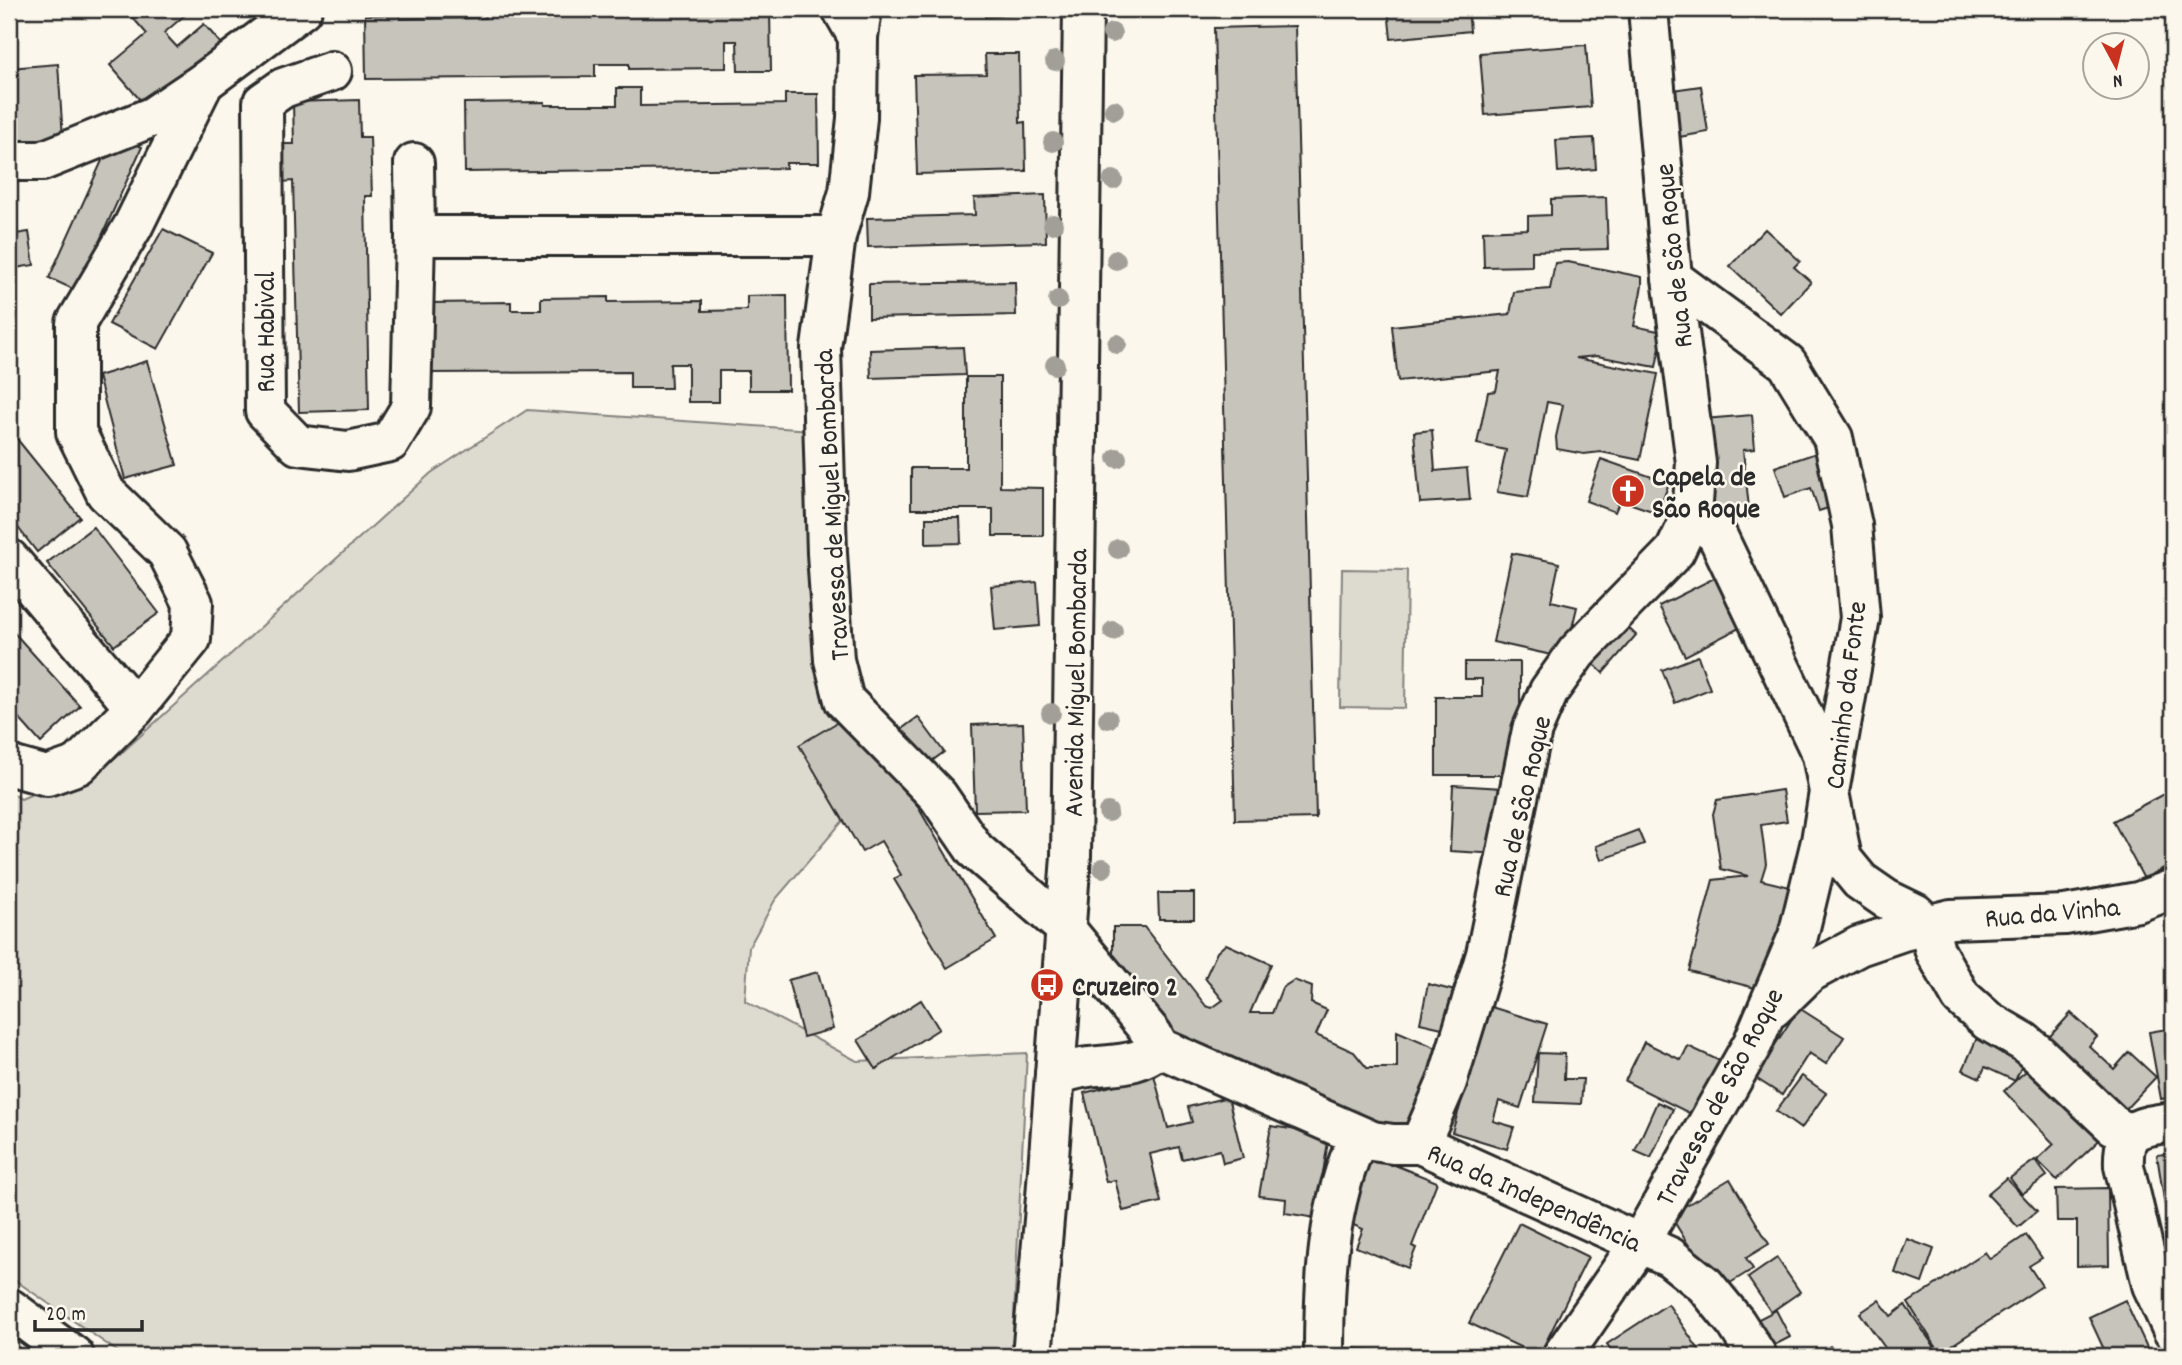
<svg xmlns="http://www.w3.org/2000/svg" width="2182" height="1365" font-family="Dekko,sans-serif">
<rect width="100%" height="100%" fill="#fbf7ec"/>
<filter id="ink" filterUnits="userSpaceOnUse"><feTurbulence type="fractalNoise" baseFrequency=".0143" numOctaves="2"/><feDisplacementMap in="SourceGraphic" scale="14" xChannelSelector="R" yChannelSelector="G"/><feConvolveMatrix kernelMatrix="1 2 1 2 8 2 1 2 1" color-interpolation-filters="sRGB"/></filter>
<g filter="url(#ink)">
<!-- green -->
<g fill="#dddad0" stroke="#84827e" stroke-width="2">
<polygon points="527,410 811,430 854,808 775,900 749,947 745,1001 857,1061 1027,1053 1012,1356 124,1356 9,1276 9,791 21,799 117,757 431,473"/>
<polygon points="1342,569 1407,570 1405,708 1340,707"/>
</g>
<!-- building -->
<g fill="#c7c4bc" stroke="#2b2b2b" stroke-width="2">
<polygon points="144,9 180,9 185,15 164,33 177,47 204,24 228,52 154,116 110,65 147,34 133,18"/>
<polygon points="484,9 770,10 771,71 738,71 737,41 726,41 726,68 629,69 629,64 595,64 595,77 366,79 365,15 400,15 400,19 485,18"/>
<polygon points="985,9 1052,9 1052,12 985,17"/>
<polygon points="1388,9 1468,9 1470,31 1391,39"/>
<polygon points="1295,26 1316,818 1235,820 1214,28"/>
<polygon points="1586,45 1591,107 1485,115 1480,53"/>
<polygon points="985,54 1019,54 1020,123 1025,122 1026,171 917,174 914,75 986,74"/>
<polygon points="58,64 63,138 12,142 9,68"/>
<polygon points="1701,86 1708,132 1679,137 1672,90"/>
<polygon points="617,88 640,88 640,106 785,104 785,94 818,94 819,163 786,163 786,168 465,172 464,103 545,102 545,105 617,105"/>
<polygon points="359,100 360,137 370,137 372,196 365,196 369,410 299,412 293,181 282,182 281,144 294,144 293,102"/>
<polygon points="114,134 142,147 77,291 49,278"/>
<polygon points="1594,138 1596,169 1558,172 1556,140"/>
<polygon points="1045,195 1046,242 868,247 867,218 975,215 974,198"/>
<polygon points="1606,197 1608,249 1532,251 1532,266 1484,267 1483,231 1528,229 1528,216 1551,215 1551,199"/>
<polygon points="163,229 212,253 158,349 109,324"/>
<polygon points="1765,229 1800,261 1794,267 1811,282 1781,314 1730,266"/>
<polygon points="29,232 34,265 9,269 9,235"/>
<polygon points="1568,262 1642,277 1642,286 1634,326 1663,332 1656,367 1597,356 1576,358 1658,374 1640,460 1601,452 1584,454 1557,449 1556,437 1563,405 1547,402 1528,497 1497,492 1506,450 1477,444 1488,392 1496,391 1500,371 1398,381 1392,326 1510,314 1514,292 1550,289 1555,263"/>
<polygon points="1015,282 1016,315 869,318 869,284"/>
<polygon points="787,295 788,390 749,390 749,371 719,371 719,402 688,402 688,364 670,364 671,388 630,388 630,372 428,373 428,303 511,302 511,310 541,310 541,298 608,297 608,302 702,301 702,311 747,310 747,296"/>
<polygon points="963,347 965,375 871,378 870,350"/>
<polygon points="147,361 177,465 125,479 98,376"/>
<polygon points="966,377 1000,377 1000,487 1043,488 1043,536 993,536 993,509 911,509 911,468 966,468"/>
<polygon points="1752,415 1755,449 1743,450 1750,518 1714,522 1704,419"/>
<polygon points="1432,430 1435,471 1467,468 1470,500 1420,503 1414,432"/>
<polygon points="13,434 80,517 37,552 9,516 9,437"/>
<polygon points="1822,451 1840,504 1819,511 1811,488 1785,497 1775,467"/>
<polygon points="1601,459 1669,483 1658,513 1620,500 1615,512 1586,501"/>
<polygon points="926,518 960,518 961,543 926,544"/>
<polygon points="93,527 159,613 114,646 47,563"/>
<polygon points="1512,553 1559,563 1551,601 1577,607 1565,658 1493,642"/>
<polygon points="1726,572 1751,622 1685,656 1659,606"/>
<polygon points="1037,582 1040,626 995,630 991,586"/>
<polygon points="1623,623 1636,635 1603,673 1590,661"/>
<polygon points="9,627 80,706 41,743 9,707"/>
<polygon points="1698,656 1710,689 1675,703 1662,670"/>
<polygon points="1465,662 1520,662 1520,775 1436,775 1436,697 1482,697 1482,679 1465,679"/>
<polygon points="860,709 996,939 947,968 894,879 901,875 881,841 862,852 799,745"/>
<polygon points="918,717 944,752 925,766 899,731"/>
<polygon points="1023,723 1026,810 975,811 972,725"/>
<polygon points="1453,785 1503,788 1499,854 1450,851"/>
<polygon points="2173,789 2173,863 2144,879 2113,821"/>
<polygon points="1782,790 1787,821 1761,825 1766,864 1761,880 1790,887 1763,990 1689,971 1713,880 1748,876 1721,869 1713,814 1717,800"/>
<polygon points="1638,830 1644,844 1601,860 1596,846"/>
<polygon points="1158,893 1194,893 1194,919 1159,919"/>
<polygon points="1113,927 1144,927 1206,1006 1212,1008 1223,1000 1205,978 1217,952 1226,944 1271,964 1250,1013 1272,1013 1282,988 1294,980 1312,987 1311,1003 1327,1010 1316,1035 1354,1052 1367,1068 1397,1068 1397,1031 1439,1049 1418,1114 1402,1127 1375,1127 1172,1040 1113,965"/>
<polygon points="818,972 833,1029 803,1037 788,980"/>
<polygon points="1428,984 1459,992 1451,1030 1420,1023"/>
<polygon points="921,1000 939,1029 876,1069 858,1040"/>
<polygon points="1491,1007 1547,1024 1520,1108 1499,1101 1493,1121 1514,1127 1507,1149 1452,1132"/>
<polygon points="1799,1008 1844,1037 1826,1064 1809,1053 1782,1095 1754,1077"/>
<polygon points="2071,1013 2097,1037 2089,1046 2114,1069 2129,1052 2156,1077 2119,1116 2042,1045"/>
<polygon points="2173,1028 2173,1097 2161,1099 2149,1032"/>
<polygon points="1979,1033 2027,1054 2015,1081 1985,1067 1980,1078 1963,1070"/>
<polygon points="1644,1042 1681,1060 1688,1046 1720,1061 1693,1115 1625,1081"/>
<polygon points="1538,1053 1565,1054 1564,1079 1583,1079 1581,1104 1535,1102"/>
<polygon points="2039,1059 2108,1132 2057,1180 2037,1160 2054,1144 2004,1091"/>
<polygon points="1154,1075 1168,1128 1192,1122 1188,1107 1228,1097 1243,1158 1223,1163 1220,1150 1182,1159 1179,1147 1150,1154 1161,1202 1123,1211 1115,1180 1106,1182 1084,1093"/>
<polygon points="1802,1076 1826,1093 1801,1129 1776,1111"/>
<polygon points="1657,1102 1673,1109 1651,1158 1635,1151"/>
<polygon points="1271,1126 1329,1135 1316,1218 1285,1213 1286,1199 1259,1196"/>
<polygon points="2173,1153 2173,1218 2167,1219 2157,1155"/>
<polygon points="1370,1155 1437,1182 1412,1246 1416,1248 1408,1268 1356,1247 1363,1229 1344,1221"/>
<polygon points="2035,1160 2047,1176 2022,1194 2010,1178"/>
<polygon points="2006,1178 2037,1211 2018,1227 1987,1194"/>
<polygon points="1730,1179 1769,1244 1746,1258 1753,1269 1717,1291 1670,1215"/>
<polygon points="2108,1188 2109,1265 2077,1266 2077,1221 2057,1221 2056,1189"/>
<polygon points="1519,1223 1588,1257 1539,1356 1469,1323"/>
<polygon points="2026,1235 2042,1258 2029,1266 2042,1286 1940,1353 1908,1303 1985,1252 1990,1259"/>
<polygon points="1907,1239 1934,1249 1922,1283 1895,1273"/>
<polygon points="1777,1258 1800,1292 1771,1312 1748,1278"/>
<polygon points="1879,1300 1891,1316 1905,1305 1938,1352 1932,1356 1891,1356 1860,1313"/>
<polygon points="2125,1300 2151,1356 2107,1356 2089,1317"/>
<polygon points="1668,1304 1701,1353 1696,1356 1615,1356 1607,1344"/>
<polygon points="1776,1310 1790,1337 1761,1352 1747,1325"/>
<polygon points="1830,1346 1836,1356 1813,1356"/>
<polygon points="1332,1347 1374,1350 1372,1356 1332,1356"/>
</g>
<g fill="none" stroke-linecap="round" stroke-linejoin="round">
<!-- minor casing -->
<g stroke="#2b2b2b" stroke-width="44">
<g id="minor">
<polyline points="842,9 858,37 862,9"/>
<polyline points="858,37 857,118 849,192 836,236 821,348 827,553 834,660 844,700 938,796 975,850 1064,927 1152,1034 1160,1048 1372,1141 1393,1144 1420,1144 1670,1257 1705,1285 1736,1323 1757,1356"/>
<polyline points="332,71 283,88 263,102 265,411 298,445 348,451 390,442 411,407 415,236 414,163"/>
<polyline points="9,161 42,161 152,117 204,82 302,9"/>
<polyline points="415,236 836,236"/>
<polyline points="1672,278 1787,363 1833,438 1852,525 1860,618 1829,792 1842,859 1860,881 1886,899 1915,913 1928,926 1935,951 1961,997 1988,1021 2024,1042 2037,1053 2113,1125 2130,1135"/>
<polyline points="9,559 135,708"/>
<polyline points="9,764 11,766 47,776 78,765 135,708 191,639 193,603 167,552 106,493 76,432 76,323 133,226 204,82"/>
<polyline points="1773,1008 1809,973 1859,946 1903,931 1951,919 2065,915 2138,902 2173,889"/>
<path d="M1055,1075c11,-3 23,-7 34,-8 29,-4 45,0 71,-19"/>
<path d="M2173,1122c-33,5 -51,4 -49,44l28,119 21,46"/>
<polyline points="1420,1144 1447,1082 1486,954 1532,730 1549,691 1577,652 1675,551 1692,515 1696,463 1672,278 1648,9"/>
<polyline points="9,1308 74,1356"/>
<polyline points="1032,1356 1046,1197 1071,856 1083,9"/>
<path d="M1324,1356c0,-75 3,-151 35,-220"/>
<polyline points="1562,1356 1640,1243 1753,1043 1798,936 1821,841 1829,792 1822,755 1717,535 1692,515"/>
</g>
</g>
<!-- minor -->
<use href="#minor" stroke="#fbf7ec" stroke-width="38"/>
</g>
<!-- trees -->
<g fill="#a19f98">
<circle cx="1112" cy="33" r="10"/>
<circle cx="1055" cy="61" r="10"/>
<circle cx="1114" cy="110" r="10"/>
<circle cx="1053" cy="142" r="10"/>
<circle cx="1113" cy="180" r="10"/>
<circle cx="1053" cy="224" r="10"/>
<circle cx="1116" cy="260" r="10"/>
<circle cx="1058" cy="300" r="10"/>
<circle cx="1117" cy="344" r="10"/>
<circle cx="1055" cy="365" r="10"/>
<circle cx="1117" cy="458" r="10"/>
<circle cx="1118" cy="549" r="10"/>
<circle cx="1113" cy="631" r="10"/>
<circle cx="1051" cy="713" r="10"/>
<circle cx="1108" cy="719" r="10"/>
<circle cx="1108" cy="812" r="10"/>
<circle cx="1103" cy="868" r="10"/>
</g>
</g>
<!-- icons -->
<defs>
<g id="church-disc" transform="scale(1.75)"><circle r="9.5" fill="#c8321e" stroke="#fbf7ec"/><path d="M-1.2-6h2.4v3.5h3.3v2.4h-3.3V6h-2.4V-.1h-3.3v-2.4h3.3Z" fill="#fff"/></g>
<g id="bus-disc" transform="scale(1.75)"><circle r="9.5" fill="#c8321e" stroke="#fbf7ec"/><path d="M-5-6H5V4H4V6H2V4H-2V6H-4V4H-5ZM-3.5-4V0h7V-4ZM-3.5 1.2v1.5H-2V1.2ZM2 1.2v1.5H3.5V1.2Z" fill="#fff"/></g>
</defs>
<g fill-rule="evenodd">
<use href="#church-disc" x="1628" y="491"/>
<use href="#bus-disc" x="1047" y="985"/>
</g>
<g text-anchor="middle" stroke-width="5" stroke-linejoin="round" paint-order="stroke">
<!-- street labels -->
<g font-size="28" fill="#2b2b2b" stroke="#fbf7ec">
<text transform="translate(1672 256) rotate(-96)" y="10">Rua de São Roque</text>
<text transform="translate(264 332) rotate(-90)" y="10">Rua Habival</text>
<text transform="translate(830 505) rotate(-93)" y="10">Travessa de Miguel Bombarda</text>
<text transform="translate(1074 683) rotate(-89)" y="10">Avenida Miguel Bombarda</text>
<text transform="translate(1844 695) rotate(-83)" y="10">Caminho da Fonte</text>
<text transform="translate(1520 806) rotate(-77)" y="10">Rua de São Roque</text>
<text transform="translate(2052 911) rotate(-5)" y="10">Rua da Vinha</text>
<text transform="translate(1718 1096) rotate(-62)" y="10">Travessa de São Roque</text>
<text transform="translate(1535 1196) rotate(24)" y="10">Rua da Independência</text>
</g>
<!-- poi labels -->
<g font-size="28" font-weight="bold" fill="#2b2b2b" stroke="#fbf7ec" text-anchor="start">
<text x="1652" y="485">Capela de<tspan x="1652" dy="32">São Roque</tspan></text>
<text x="1072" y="995">Cruzeiro 2</text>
</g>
</g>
<!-- margin -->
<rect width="2182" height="1365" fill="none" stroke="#fbf7ec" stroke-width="35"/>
<rect x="18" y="18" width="2147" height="1330" fill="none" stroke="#2b2b2b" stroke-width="2.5" filter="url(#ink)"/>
<!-- north arrow -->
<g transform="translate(2116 66) rotate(173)"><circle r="33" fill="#fbf7ec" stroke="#a8a59f" stroke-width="2"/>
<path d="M0-5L12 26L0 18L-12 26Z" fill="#c8321e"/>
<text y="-10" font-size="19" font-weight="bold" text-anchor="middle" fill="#2b2b2b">N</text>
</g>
<!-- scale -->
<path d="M35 1320v10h107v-10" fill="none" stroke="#2b2b2b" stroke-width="3.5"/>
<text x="46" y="1320" font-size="21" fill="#2b2b2b" stroke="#fbf7ec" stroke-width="5" paint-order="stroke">20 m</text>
</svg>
